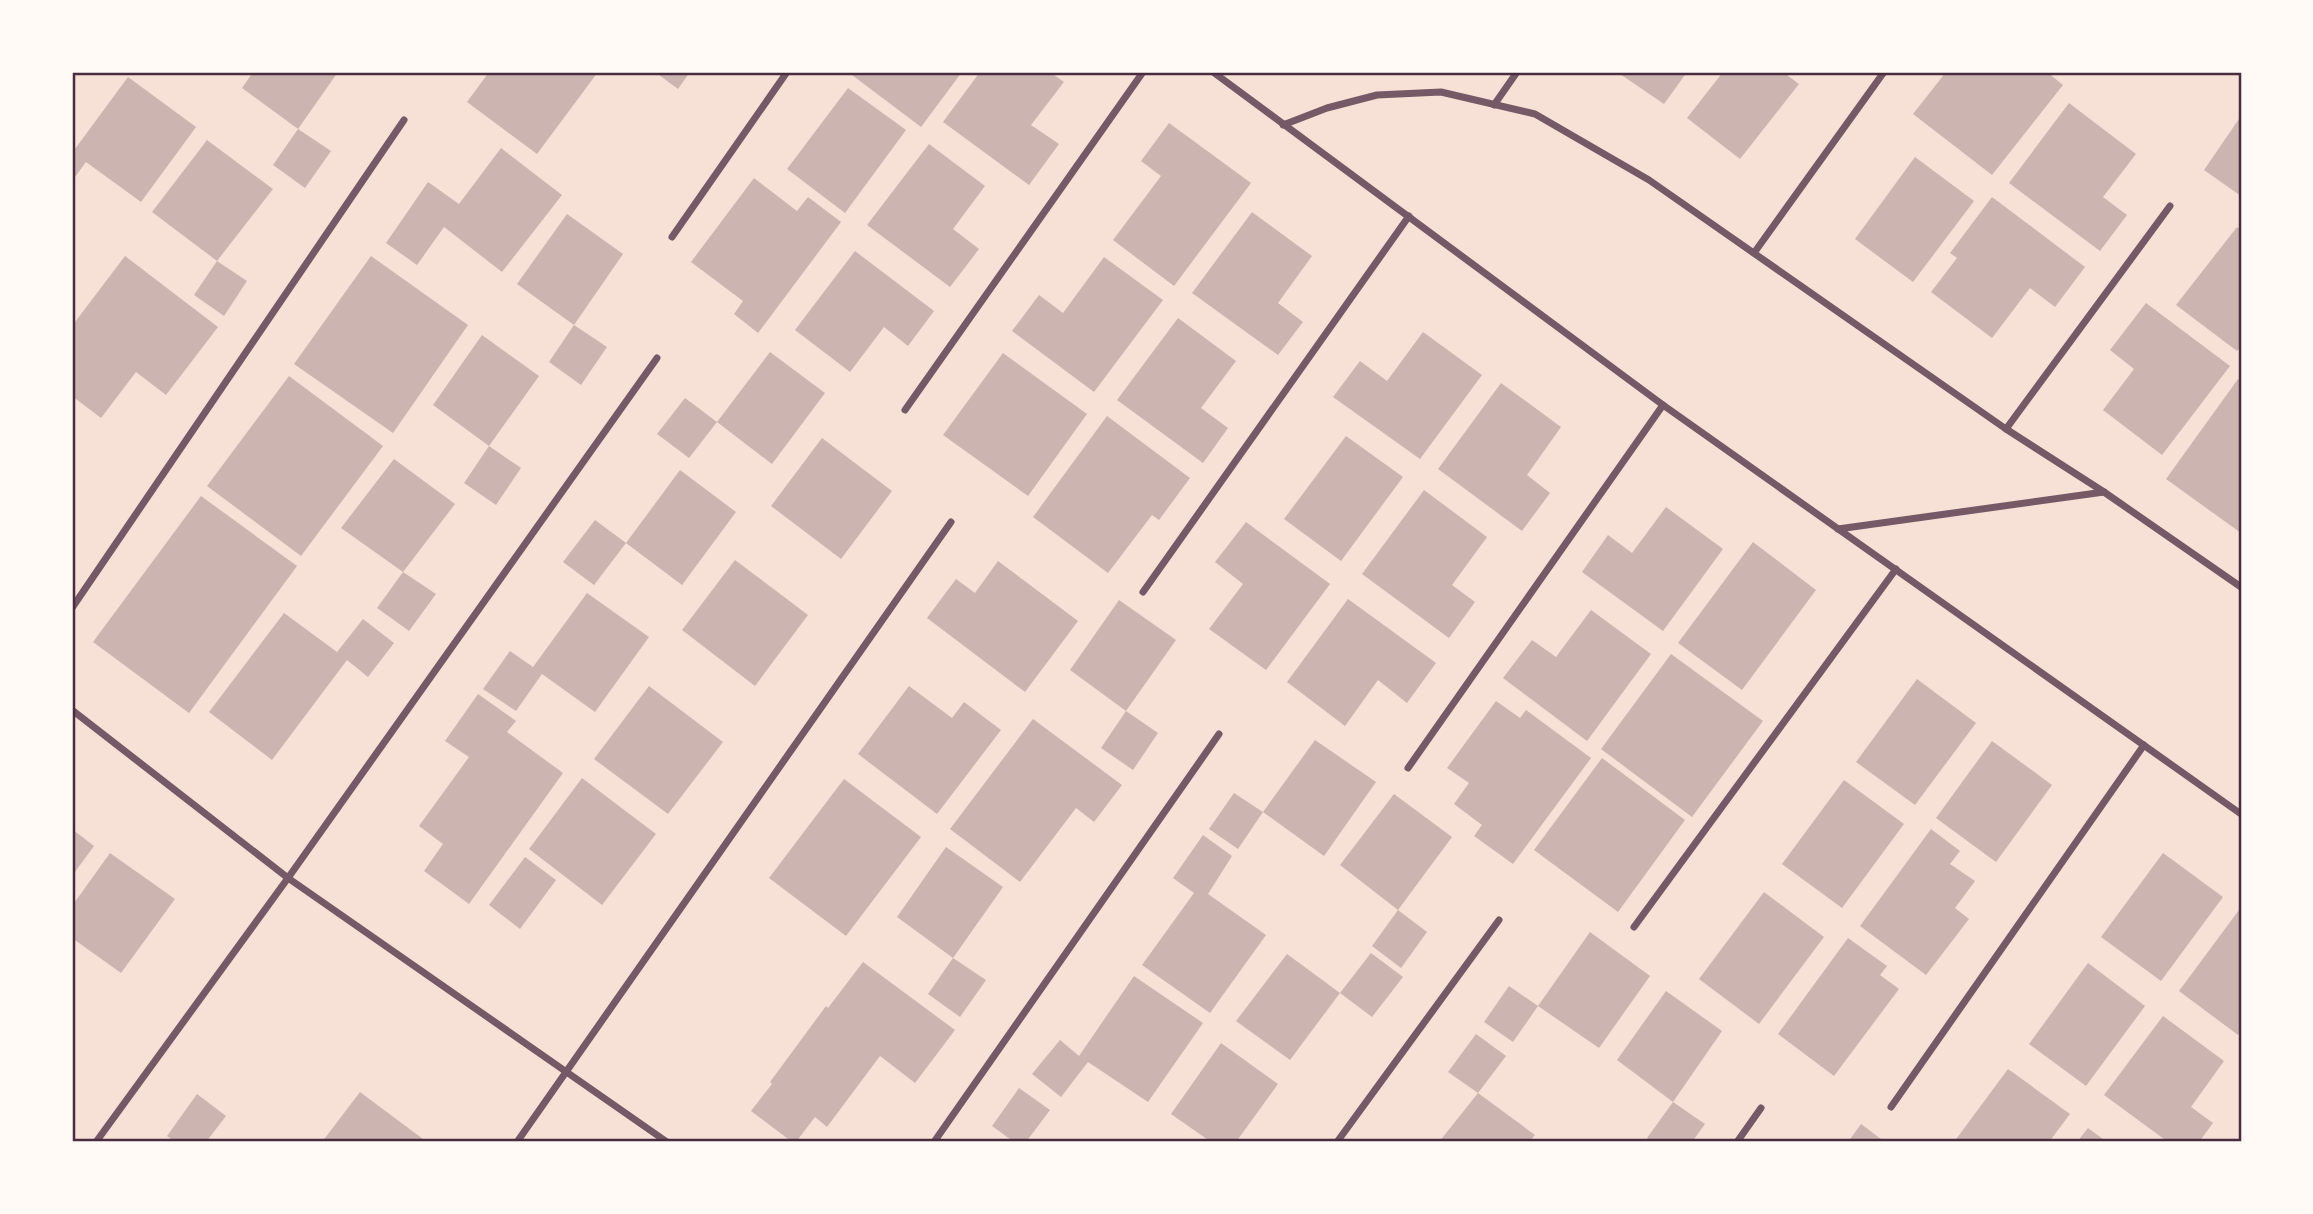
<svg xmlns="http://www.w3.org/2000/svg" width="2313" height="1214" font-family="'PT Sans Narrow',sans-serif">
<rect width="100%" height="100%" fill="#f7e1d7"/>
<!-- building -->
<g fill="#ccb4b1">
<polygon points="253,72 338,72 298,129 242,88"/>
<polygon points="489,72 598,72 537,154 467,102"/>
<polygon points="655,72 690,72 678,89"/>
<polygon points="848,72 962,72 921,127"/>
<polygon points="980,72 1050,72 1064,82 1031,125 1059,144 1029,185 943,122"/>
<polygon points="1617,72 1687,72 1664,104"/>
<polygon points="1723,72 1783,72 1799,84 1740,159 1687,118"/>
<polygon points="1946,72 2047,72 2063,85 1992,175 1913,114"/>
<polygon points="128,77 196,127 141,202 86,162 72,181 72,153"/>
<polygon points="848,88 906,130 845,213 787,169"/>
<polygon points="2069,103 2136,154 2103,197 2127,215 2100,251 2009,183"/>
<polygon points="2241,116 2241,196 2204,170"/>
<polygon points="1169,123 1251,183 1174,286 1113,240 1161,176 1141,161"/>
<polygon points="298,129 331,151 305,188 273,165"/>
<polygon points="207,140 273,189 217,261 152,212"/>
<polygon points="929,144 985,186 953,229 979,249 950,287 867,225"/>
<polygon points="501,148 562,195 502,272 444,227 417,265 386,243 428,182 459,204"/>
<polygon points="1915,157 1974,201 1913,282 1855,239"/>
<polygon points="754,178 797,211 808,197 841,222 758,333 734,314 743,301 691,262"/>
<polygon points="1992,197 2085,267 2055,307 2030,288 1992,338 1931,292 1957,258 1950,253"/>
<polygon points="1252,212 1312,256 1278,303 1303,322 1278,355 1192,293"/>
<polygon points="567,214 623,254 574,325 517,284"/>
<polygon points="2237,227 2241,230 2241,346 2237,351 2176,305"/>
<polygon points="855,251 934,311 908,346 884,327 850,372 795,330"/>
<polygon points="125,256 218,327 166,395 136,372 101,418 72,396 72,326"/>
<polygon points="371,256 468,325 393,433 294,364"/>
<polygon points="1104,257 1163,300 1094,392 1012,331 1039,295 1063,313"/>
<polygon points="217,261 247,281 224,316 194,295"/>
<polygon points="2146,303 2230,366 2162,455 2103,410 2134,369 2110,350"/>
<polygon points="1178,318 1236,361 1201,408 1228,428 1203,463 1117,400"/>
<polygon points="574,325 607,347 581,385 549,362"/>
<polygon points="1423,332 1482,375 1420,459 1333,397 1360,361 1387,381"/>
<polygon points="482,335 539,376 489,446 433,405"/>
<polygon points="770,352 825,393 772,464 717,422"/>
<polygon points="1003,353 1087,414 1028,496 943,435"/>
<polygon points="289,376 383,446 301,556 207,486"/>
<polygon points="2238,379 2241,381 2241,533 2166,479"/>
<polygon points="1501,383 1561,427 1527,475 1550,493 1522,531 1438,469"/>
<polygon points="685,398 717,422 689,458 657,434"/>
<polygon points="1107,416 1190,478 1159,520 1152,515 1108,573 1033,517"/>
<polygon points="1346,436 1403,477 1341,561 1284,519"/>
<polygon points="822,438 892,491 841,559 771,506"/>
<polygon points="489,446 521,468 496,505 464,483"/>
<polygon points="394,459 455,504 403,572 436,594 409,631 377,608 403,572 341,528"/>
<polygon points="680,470 736,512 682,585 626,543 594,585 563,562 595,520 626,543"/>
<polygon points="1424,490 1487,537 1452,585 1475,602 1449,638 1362,574"/>
<polygon points="201,496 297,566 189,713 93,642"/>
<polygon points="1666,507 1723,549 1663,631 1582,572 1608,535 1632,553"/>
<polygon points="1246,522 1330,584 1266,670 1209,629 1243,584 1215,562"/>
<polygon points="1753,542 1816,590 1742,690 1678,643"/>
<polygon points="735,560 808,615 755,686 682,630"/>
<polygon points="998,561 1078,621 1025,692 927,618 956,579 975,593"/>
<polygon points="587,593 649,637 595,712 542,674 516,711 483,689 510,651 533,667"/>
<polygon points="1348,599 1436,663 1407,703 1378,680 1345,726 1287,682"/>
<polygon points="1119,600 1176,640 1126,711 1070,670"/>
<polygon points="1591,610 1651,654 1587,741 1503,678 1532,640 1556,657"/>
<polygon points="284,613 337,652 363,619 394,643 368,677 347,660 272,760 209,712"/>
<polygon points="1671,654 1763,721 1692,817 1601,749"/>
<polygon points="1917,679 1976,723 1915,805 1856,762"/>
<polygon points="649,686 723,742 668,814 594,759"/>
<polygon points="909,686 952,718 964,702 1001,730 937,814 858,754"/>
<polygon points="478,694 516,721 507,732 563,773 469,904 424,871 443,844 419,826 469,757 445,741"/>
<polygon points="1496,701 1520,718 1526,710 1591,758 1513,864 1474,836 1482,825 1454,804 1469,783 1447,768"/>
<polygon points="1126,711 1158,733 1133,770 1101,748"/>
<polygon points="1033,719 1122,785 1094,822 1076,808 1020,882 950,829"/>
<polygon points="1315,740 1376,782 1324,856 1263,812"/>
<polygon points="1992,741 2052,785 1996,862 1936,818"/>
<polygon points="1602,758 1685,820 1618,912 1534,850"/>
<polygon points="582,778 656,834 602,905 529,849"/>
<polygon points="844,779 921,837 846,936 769,878"/>
<polygon points="1844,780 1904,824 1842,908 1782,864"/>
<polygon points="1234,793 1263,812 1238,849 1209,829"/>
<polygon points="1394,794 1452,837 1398,910 1340,865"/>
<polygon points="72,829 94,846 72,876"/>
<polygon points="1931,829 1960,851 1950,864 1975,881 1955,908 1969,919 1926,975 1860,926"/>
<polygon points="1203,835 1232,856 1208,894 1266,935 1210,1013 1142,965 1194,893 1173,878"/>
<polygon points="946,847 1003,887 953,958 986,980 960,1017 928,994 953,958 897,917"/>
<polygon points="110,853 175,899 121,973 72,938 72,906"/>
<polygon points="2163,853 2223,897 2161,981 2101,937"/>
<polygon points="525,857 556,880 520,929 489,905"/>
<polygon points="1764,892 1824,937 1759,1024 1699,979"/>
<polygon points="1398,910 1427,932 1401,968 1372,946"/>
<polygon points="2239,910 2241,911 2241,1030 2238,1035 2179,991"/>
<polygon points="1590,932 1650,976 1599,1048 1538,1006"/>
<polygon points="1848,938 1887,966 1880,975 1899,989 1834,1076 1778,1034"/>
<polygon points="1371,953 1403,977 1372,1017 1340,993"/>
<polygon points="1287,954 1340,993 1290,1060 1236,1021"/>
<polygon points="863,962 955,1030 915,1083 880,1056 827,1127 815,1117 796,1142 792,1142 751,1111 772,1084 770,1082 826,1006 828,1008"/>
<polygon points="2088,963 2145,1006 2086,1086 2029,1044"/>
<polygon points="1134,976 1203,1023 1148,1102 1088,1062 1061,1097 1032,1074 1060,1040 1079,1056"/>
<polygon points="1509,986 1538,1006 1513,1042 1484,1022"/>
<polygon points="1666,991 1722,1031 1673,1102 1617,1060"/>
<polygon points="2163,1016 2224,1061 2191,1107 2213,1123 2199,1142 2168,1142 2104,1095"/>
<polygon points="1476,1034 1506,1056 1478,1093 1448,1072"/>
<polygon points="1221,1043 1278,1084 1236,1142 1211,1142 1171,1114"/>
<polygon points="2008,1069 2070,1114 2049,1142 1954,1142"/>
<polygon points="1019,1088 1050,1110 1026,1142 1014,1142 992,1126"/>
<polygon points="360,1092 427,1142 322,1142"/>
<polygon points="1478,1093 1535,1135 1529,1142 1439,1142"/>
<polygon points="197,1094 226,1116 206,1142 175,1142 167,1136"/>
<polygon points="1673,1102 1705,1124 1692,1142 1653,1142 1647,1138"/>
<polygon points="1861,1124 1885,1142 1848,1142"/>
<polygon points="2088,1128 2107,1142 2077,1142"/>
</g>
<g fill="none" stroke-linecap="round" stroke-linejoin="round">
<!-- minor -->
<g stroke="#755966" stroke-width="7">
<polyline points="1213,72 1663,405 2241,814"/>
<polyline points="1494,105 1517,72"/>
<polyline points="1283,125 1327,108 1377,95 1441,92 1535,114 1649,180 2006,429 2104,492 2241,587"/>
<polyline points="672,237 787,72"/>
<polyline points="1754,253 1884,72"/>
<polyline points="905,410 1143,72"/>
<polyline points="2006,429 2170,206"/>
<polyline points="1838,529 2104,492"/>
<polyline points="1143,592 1409,216"/>
<polyline points="72,608 404,120"/>
<polyline points="72,710 288,878 667,1142"/>
<polyline points="1408,768 1663,405"/>
<polyline points="1634,927 1896,569"/>
<polyline points="1891,1107 2144,745"/>
<polyline points="96,1142 288,878 657,358"/>
<polyline points="517,1142 951,522"/>
<polyline points="934,1142 1219,734"/>
<polyline points="1337,1142 1499,920"/>
<polyline points="1737,1142 1761,1108"/>
</g>
</g>
<!-- border -->
<rect width="2313" height="1214" fill="none" stroke="#fffaf5" stroke-width="147"/>
<rect x="74" y="74" width="2166" height="1066" fill="none" stroke="#4a2c40" stroke-width="2.5"/>
</svg>
